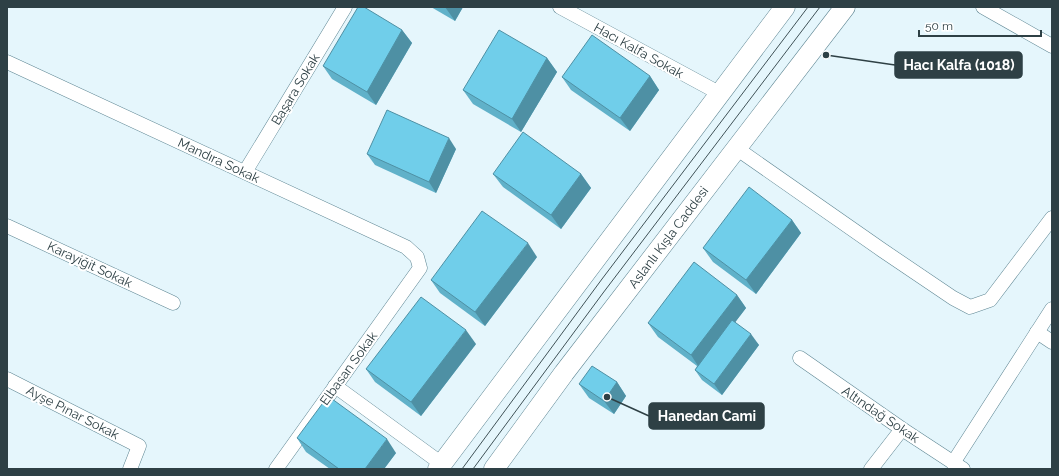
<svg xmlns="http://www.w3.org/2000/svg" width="1059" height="476" font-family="Raleway,sans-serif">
<rect width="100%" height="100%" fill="#e5f6fc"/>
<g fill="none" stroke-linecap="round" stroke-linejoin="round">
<!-- street casing -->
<g stroke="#5e8693" stroke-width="15">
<g id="street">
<polyline points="560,7 719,93"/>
<polyline points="983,7 1052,46"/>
<polyline points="7,62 406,247 417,257 420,268 276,469"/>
<polyline points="736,148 882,250 953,298 970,307 990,300 1052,218"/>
<polyline points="245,172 345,7"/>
<polyline points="7,226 173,303"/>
<polyline points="1037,332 1052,342"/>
<polyline points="800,358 902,429 963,469"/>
<polyline points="7,379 139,446 130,469"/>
<polyline points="335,386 442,464"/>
<polyline points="953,463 1052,309"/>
<polyline points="871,469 902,429"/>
</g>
</g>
<!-- secondary casing -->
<g stroke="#5e8693" stroke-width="21">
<g id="secondary">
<polyline points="438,469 785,7"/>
<polyline points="494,469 564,373 845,7"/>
</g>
</g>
<!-- street -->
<use href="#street" stroke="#fff" stroke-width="14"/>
<!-- secondary -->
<use href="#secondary" stroke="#fff" stroke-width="20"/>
<!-- tram -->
<g stroke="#405257" stroke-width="1">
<polyline points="462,469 602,279 808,7"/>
<polyline points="473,469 603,293 820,7"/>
</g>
</g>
<!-- wall -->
<g fill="#60b1c9">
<polygon points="431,7 463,7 455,21"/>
<polygon points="402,30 412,43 376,105 332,79 323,66"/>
<polygon points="547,58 557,72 521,132 473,104 463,90"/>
<polygon points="650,76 659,90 630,131 571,90 562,77"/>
<polygon points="456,149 436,193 375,165 367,154"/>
<polygon points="493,174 581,174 591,188 561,229 503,187"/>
<polygon points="792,220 801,233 756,294 713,262 703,248"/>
<polygon points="537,257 485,326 440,293 431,280"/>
<polygon points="737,295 746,308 735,322 759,345 722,395 702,380 695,370 697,366 658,337 648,323"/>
<polygon points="476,344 421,416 375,382 366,369"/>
<polygon points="617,382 626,396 614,414 589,398 579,384"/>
<polygon points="297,438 396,453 384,469 330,469 306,452"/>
</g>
<!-- shaded-wall -->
<g fill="#4e90a4">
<polygon points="445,7 463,7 455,21"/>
<polygon points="402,30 412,43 376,105 367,92"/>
<polygon points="547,58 557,72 521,132 512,119"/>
<polygon points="650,76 659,90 630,131 620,118"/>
<polygon points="449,138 456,149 436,193 429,182"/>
<polygon points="581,174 591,188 561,229 551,215"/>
<polygon points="792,220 801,233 756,294 746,280"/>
<polygon points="528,243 537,257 485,326 475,312"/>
<polygon points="737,295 746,308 700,369 691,355"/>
<polygon points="466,330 476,344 421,416 411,402"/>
<polygon points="751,334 759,345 722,395 714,384"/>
<polygon points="617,382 626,396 614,414 604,401"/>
<polygon points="387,439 396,453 384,469 365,469"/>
</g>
<!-- building -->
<g fill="#70ceea" stroke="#4e90a4">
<polygon points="358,7 364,7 402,30 367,92 323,66"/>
<polygon points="499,30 547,58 512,119 463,90"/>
<polygon points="592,35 650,76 620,118 562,77"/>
<polygon points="387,110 449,138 429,182 367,154"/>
<polygon points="523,132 581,174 551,215 493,174"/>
<polygon points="749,187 792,220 746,280 703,248"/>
<polygon points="482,211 528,243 475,312 431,280"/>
<polygon points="694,262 737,295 691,355 648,323"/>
<polygon points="421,297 466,330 411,402 366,369"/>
<polygon points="732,320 751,334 714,384 695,370"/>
<polygon points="592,366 617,382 604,401 579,384"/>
<polygon points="328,396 387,439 365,469 339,469 297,438"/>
</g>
<g text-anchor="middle" stroke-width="4" stroke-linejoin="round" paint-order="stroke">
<!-- street labels -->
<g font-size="13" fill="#2e4045" stroke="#fff">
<text transform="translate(639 50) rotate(29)" y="5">Hacı Kalfa Sokak</text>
<text transform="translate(295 89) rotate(-59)" y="5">Başara Sokak</text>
<text transform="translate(219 160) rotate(25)" y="5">Mandıra Sokak</text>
<text transform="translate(668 237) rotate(-53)" y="5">Aslanlı Kışla Caddesi</text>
<text transform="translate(90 264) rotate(25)" y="5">Karayiğit Sokak</text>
<text transform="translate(348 368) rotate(-54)" y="5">Elbasan Sokak</text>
<text transform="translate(73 412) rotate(27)" y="5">Ayşe Pınar Sokak</text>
<text transform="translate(881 414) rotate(34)" y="5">Altındağ Sokak</text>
</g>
</g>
<!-- callouts -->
<path fill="none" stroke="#2e4045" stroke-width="1.5" d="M826 55L895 65M607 397L649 416"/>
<g fill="#2e4045" stroke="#fff" stroke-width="1.5">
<circle cx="826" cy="55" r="4"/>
<circle cx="607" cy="397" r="4"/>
</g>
<g fill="#2e4045" stroke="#2e4045" stroke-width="1.5">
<rect x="895" y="52" width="127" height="26" rx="4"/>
<rect x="649" y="403" width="115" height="26" rx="4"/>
</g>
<g font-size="14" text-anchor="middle" font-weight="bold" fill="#fff">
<text x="959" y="70">Hacı Kalfa (1018)</text>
<text x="707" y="421">Hanedan Cami</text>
</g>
<!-- border -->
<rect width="1059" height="476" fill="none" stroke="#2e4045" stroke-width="16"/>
<!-- scale -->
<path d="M919 30v6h122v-6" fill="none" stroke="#2e4045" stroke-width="2"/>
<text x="925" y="30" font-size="12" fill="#2e4045" stroke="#ffffff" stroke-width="3" paint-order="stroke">50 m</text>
</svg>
